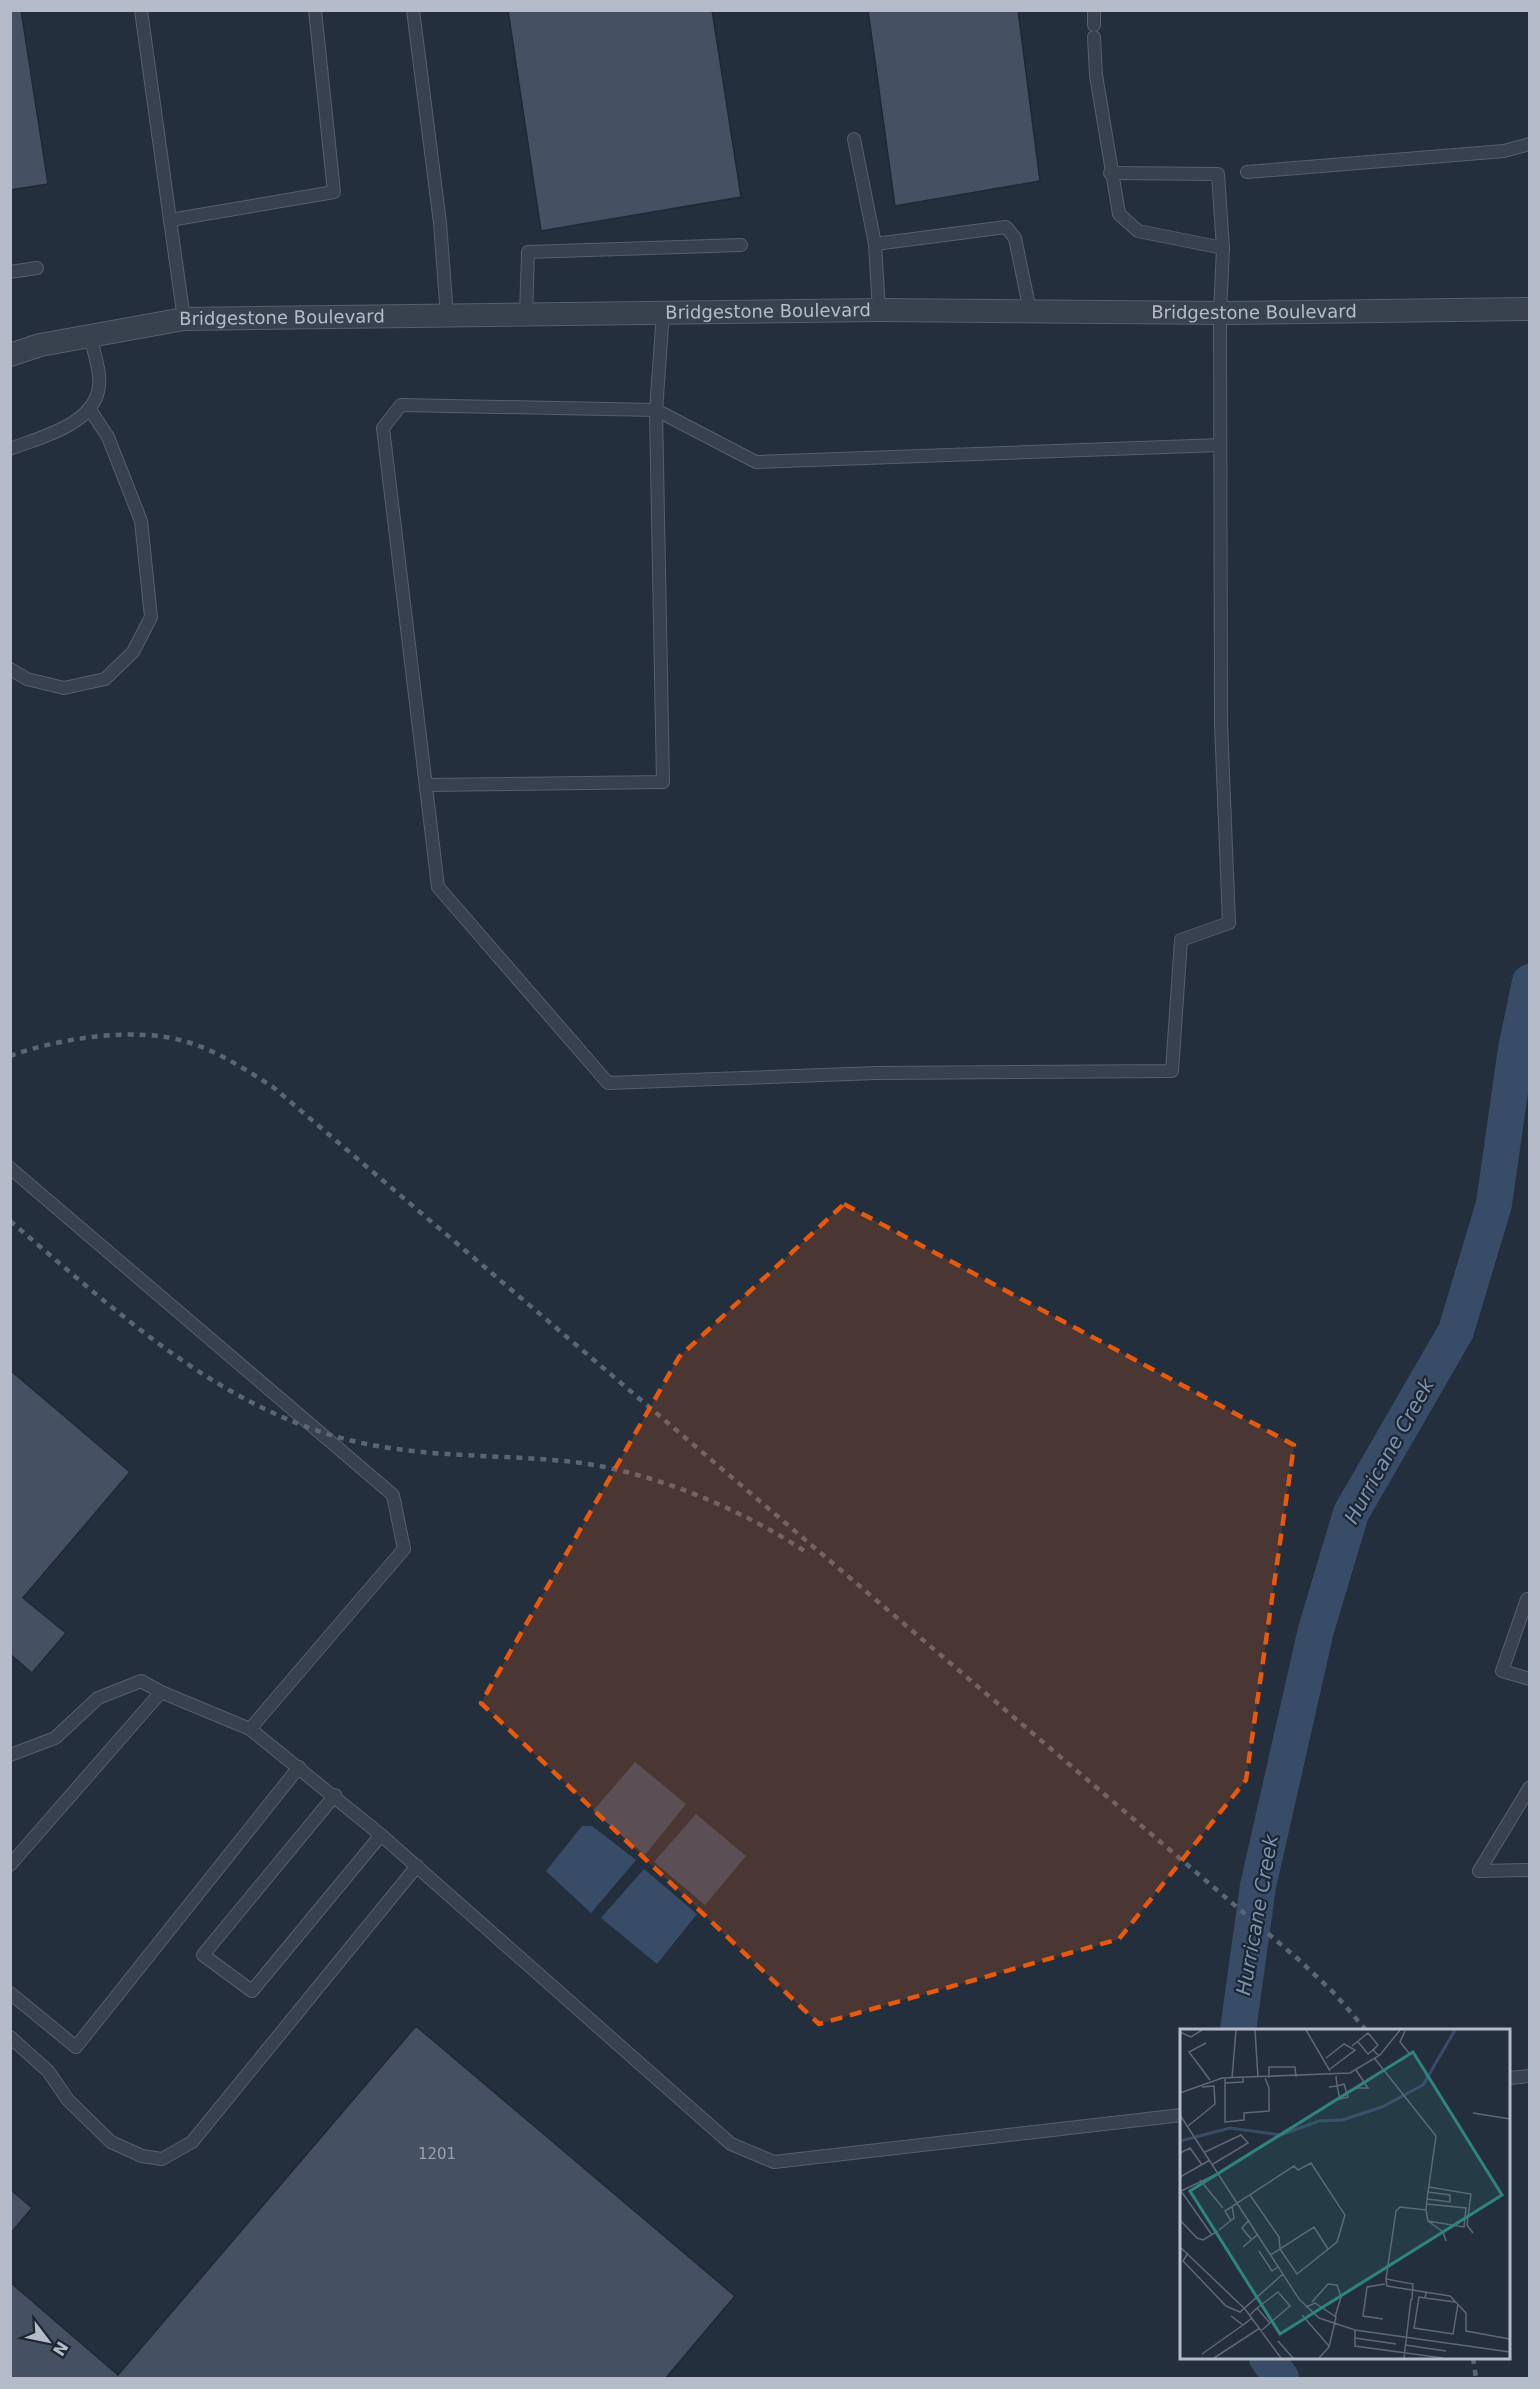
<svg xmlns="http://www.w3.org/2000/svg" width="1540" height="2389" font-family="'DejaVu Sans',sans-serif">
<rect width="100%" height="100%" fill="#242f3e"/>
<!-- water -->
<g fill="#394c67">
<polygon points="635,1762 686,1804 645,1855 593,1811"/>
<polygon points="696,1814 746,1856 705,1905 654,1862"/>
<polygon points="582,1826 592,1826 636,1860 591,1913 546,1871"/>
<polygon points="644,1869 697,1914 657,1964 601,1918"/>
</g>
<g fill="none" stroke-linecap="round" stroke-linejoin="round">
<!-- river -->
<g stroke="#394c67" stroke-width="36">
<polyline points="1238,2030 1258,1886 1316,1630 1351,1513 1456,1331 1494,1204 1516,1049 1530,982"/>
<polyline points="1267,2358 1281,2378"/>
</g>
</g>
<!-- building -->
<g fill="#455162" stroke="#1f2835" stroke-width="1.5">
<polygon points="10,10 21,10 48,184 10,190"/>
<polygon points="508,10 712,10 741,197 541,231"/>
<polygon points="868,10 1018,10 1040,181 895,206"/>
<polygon points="10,1370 130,1472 23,1598 66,1633 32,1673 10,1654"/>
<polygon points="416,2026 735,2296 665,2379 10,2379 10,2282 118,2375"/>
<polygon points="10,2189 32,2208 10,2234"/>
</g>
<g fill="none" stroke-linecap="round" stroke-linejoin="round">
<!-- service casing -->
<g stroke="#565f6c" stroke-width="14">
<g id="service">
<polyline points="141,10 170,220 334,192 315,10"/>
<polyline points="413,10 440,223 447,316"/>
<polyline points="1094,25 1094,10"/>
<polyline points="1094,37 1096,75 1119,214 1138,231 1223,248"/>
<polyline points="854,139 875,244 879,310"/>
<polyline points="1247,172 1504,151 1530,144"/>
<polyline points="170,220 184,319"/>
<polyline points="875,244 1006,227 1015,238 1030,311"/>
<polyline points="10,272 37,268"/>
<polyline points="663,313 656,410 401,405 383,428 438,887 608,1083 876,1073 1172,1071 1181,940 1229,923 1221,723 1220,313 1223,248 1218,174 1110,173"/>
<polyline points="526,315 528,252 741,245"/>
<path d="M10,449c30,-12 85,-24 89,-63 2,-15 -6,-36 -9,-51"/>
<polyline points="10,669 27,679 64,688 105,679 133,652 151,617 141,521 108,437 89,408"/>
<polyline points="426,785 663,782 656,410 756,462 1220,445"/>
<polyline points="10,1168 393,1495 404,1549 250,1729 381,1835 252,1991 203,1955 335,1795"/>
<polyline points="1530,1600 1527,1599 1502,1671 1530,1679"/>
<polyline points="10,1755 55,1738 98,1698 141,1681 161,1692"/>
<polyline points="1530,1787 1479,1871 1530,1870"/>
<polyline points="381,1835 731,2144 774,2162 1182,2115"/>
<polyline points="10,1865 161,1692 250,1729"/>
<polyline points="10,1993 76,2047 299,1767"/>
<polyline points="10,2037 48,2071 68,2100 111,2142 142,2156 162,2159 192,2142 417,1866"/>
<polyline points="1508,2078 1530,2076"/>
</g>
</g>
<!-- minor casing -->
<g stroke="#565f6c" stroke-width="24">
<g id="minor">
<path id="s1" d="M10,355l30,-10 144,-26 695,-9 346,3 305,-4"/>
</g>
</g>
<!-- service -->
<use href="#service" stroke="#38414e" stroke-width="12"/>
<!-- minor -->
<use href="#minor" stroke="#38414e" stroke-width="22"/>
<!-- rail -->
<g stroke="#5a6575" stroke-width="4.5" stroke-dasharray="6 6" stroke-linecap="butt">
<path d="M10,1056c49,-18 128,-30 177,-14 31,9 59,28 86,45l1025,872 36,34 32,37"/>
<path d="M10,1221c102,86 203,183 335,218 73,19 146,15 220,22 82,8 176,47 244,93"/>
<polyline points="1473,2358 1476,2378"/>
</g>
</g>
<!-- marked area -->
<path fill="#e8590c" fill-opacity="0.2" stroke="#e8590c" stroke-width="4.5" stroke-dasharray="12 8" stroke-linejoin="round" d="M844,1204l450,241 -48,335 -127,159 -300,85 -338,-321 198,-346z"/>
<g text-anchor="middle" stroke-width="4.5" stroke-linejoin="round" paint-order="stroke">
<!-- number labels -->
<g font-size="15" fill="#98a1af">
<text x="437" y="2159">1201</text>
</g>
<!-- street labels -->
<g font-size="18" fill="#b4bcc9" stroke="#1d2633">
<text dy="6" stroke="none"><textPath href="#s1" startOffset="762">Bridgestone Boulevard</textPath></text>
<text dy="6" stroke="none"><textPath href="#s1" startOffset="1248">Bridgestone Boulevard</textPath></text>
<text dy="6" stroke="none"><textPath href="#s1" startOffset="276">Bridgestone Boulevard</textPath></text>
</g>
<!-- water labels -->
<g font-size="20" font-style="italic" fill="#7c92b1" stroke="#1d2633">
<text transform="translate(1389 1451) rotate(-61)" y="7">Hurricane Creek</text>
<text transform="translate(1257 1915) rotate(-80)" y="7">Hurricane Creek</text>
</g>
</g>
<!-- overview -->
<g transform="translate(1180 2029)">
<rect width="330" height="330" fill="#242f3e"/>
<path fill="none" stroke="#394c67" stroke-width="3" d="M0,112l50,-13 51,7 38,-14 23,-1 40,-13 41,-22 32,-55"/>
<path fill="none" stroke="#5e6776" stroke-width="1.5" d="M75,1l3,48M126,1l24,41M225,2l-5,11 9,11M0,3l11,5 11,-7M178,13l10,12 5,-4M26,14l-17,9 21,28M172,17l16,-13 10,12 -5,5 6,6M146,29l18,-14 11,6 -25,19M195,30l61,77 -8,56M45,49v44l19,-2v-7l25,-2v-23l-4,-10M52,49l4,-48M89,49v-11h26l1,10M45,54l18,-1v-4M149,58l8,-1 7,-2 4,13 -8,2 -3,-13 -1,-10M175,59h13l-12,-18M0,64l42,-15 128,-5 30,-18 20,-25M293,84l37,6M0,86l119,184 20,19 36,12 155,22M8,97l27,-22 -1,-18 -12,1M25,123l36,-17 7,8 -35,21M0,124l10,-5 12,17M0,148l30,-17M20,151l23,28M249,158l42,7 -4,31 6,8M1,162l31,44M1,162l38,-18M70,166l29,42 1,12 34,-22 14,22M246,181l2,11 36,6 2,-19 -39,-4M0,191l17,18 6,2 15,-9M69,191l-7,8 9,11M51,192l-6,-10 69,-45 4,4 13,-7 34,52 -8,27 -40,32 -17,-25 -10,6M248,192l15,11 3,9M39,201l15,-12 -2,-12M0,218l65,62 36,49M63,218l14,-12M79,222l13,20 6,-4M8,224l-5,8 43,45 14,6 43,-38M206,250l1,7 63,10 16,17v18l44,8M246,264l-1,5 -6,-1 -5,31 39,6 5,-30M245,269l30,4M232,271l1,-16 -27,-5 10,-68 4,-4 26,3 1,-11 1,-7 22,3v7l-23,-3M132,273l16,-18 9,1 4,12 -6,20M126,278l9,-4 21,14 -7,30 -10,11M77,279l21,-16 12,14 -20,17M70,286l7,-7 13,15 -8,7M122,286l27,31M51,287l12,9 9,-7M203,290l-20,-3 4,-29 18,-3M175,301v16l88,12M175,309l41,6M98,312l15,17M225,316l41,6M22,325l41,-29M34,329l46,-30M224,329l7,-59"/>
<path fill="#308480" fill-opacity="0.15" stroke="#308480" stroke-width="3" d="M233,23l89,143 -222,139 -90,-143z"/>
<rect width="330" height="330" fill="none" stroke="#b4bcc9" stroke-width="3"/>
</g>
<!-- border -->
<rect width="1540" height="2389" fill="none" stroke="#b4bcc9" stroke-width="24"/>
<!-- north arrow -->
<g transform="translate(48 2341) rotate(122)" stroke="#1d2633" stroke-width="4.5" paint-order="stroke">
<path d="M0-4.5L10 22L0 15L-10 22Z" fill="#b4bcc9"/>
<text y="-9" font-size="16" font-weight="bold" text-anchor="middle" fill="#b4bcc9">N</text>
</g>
</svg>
